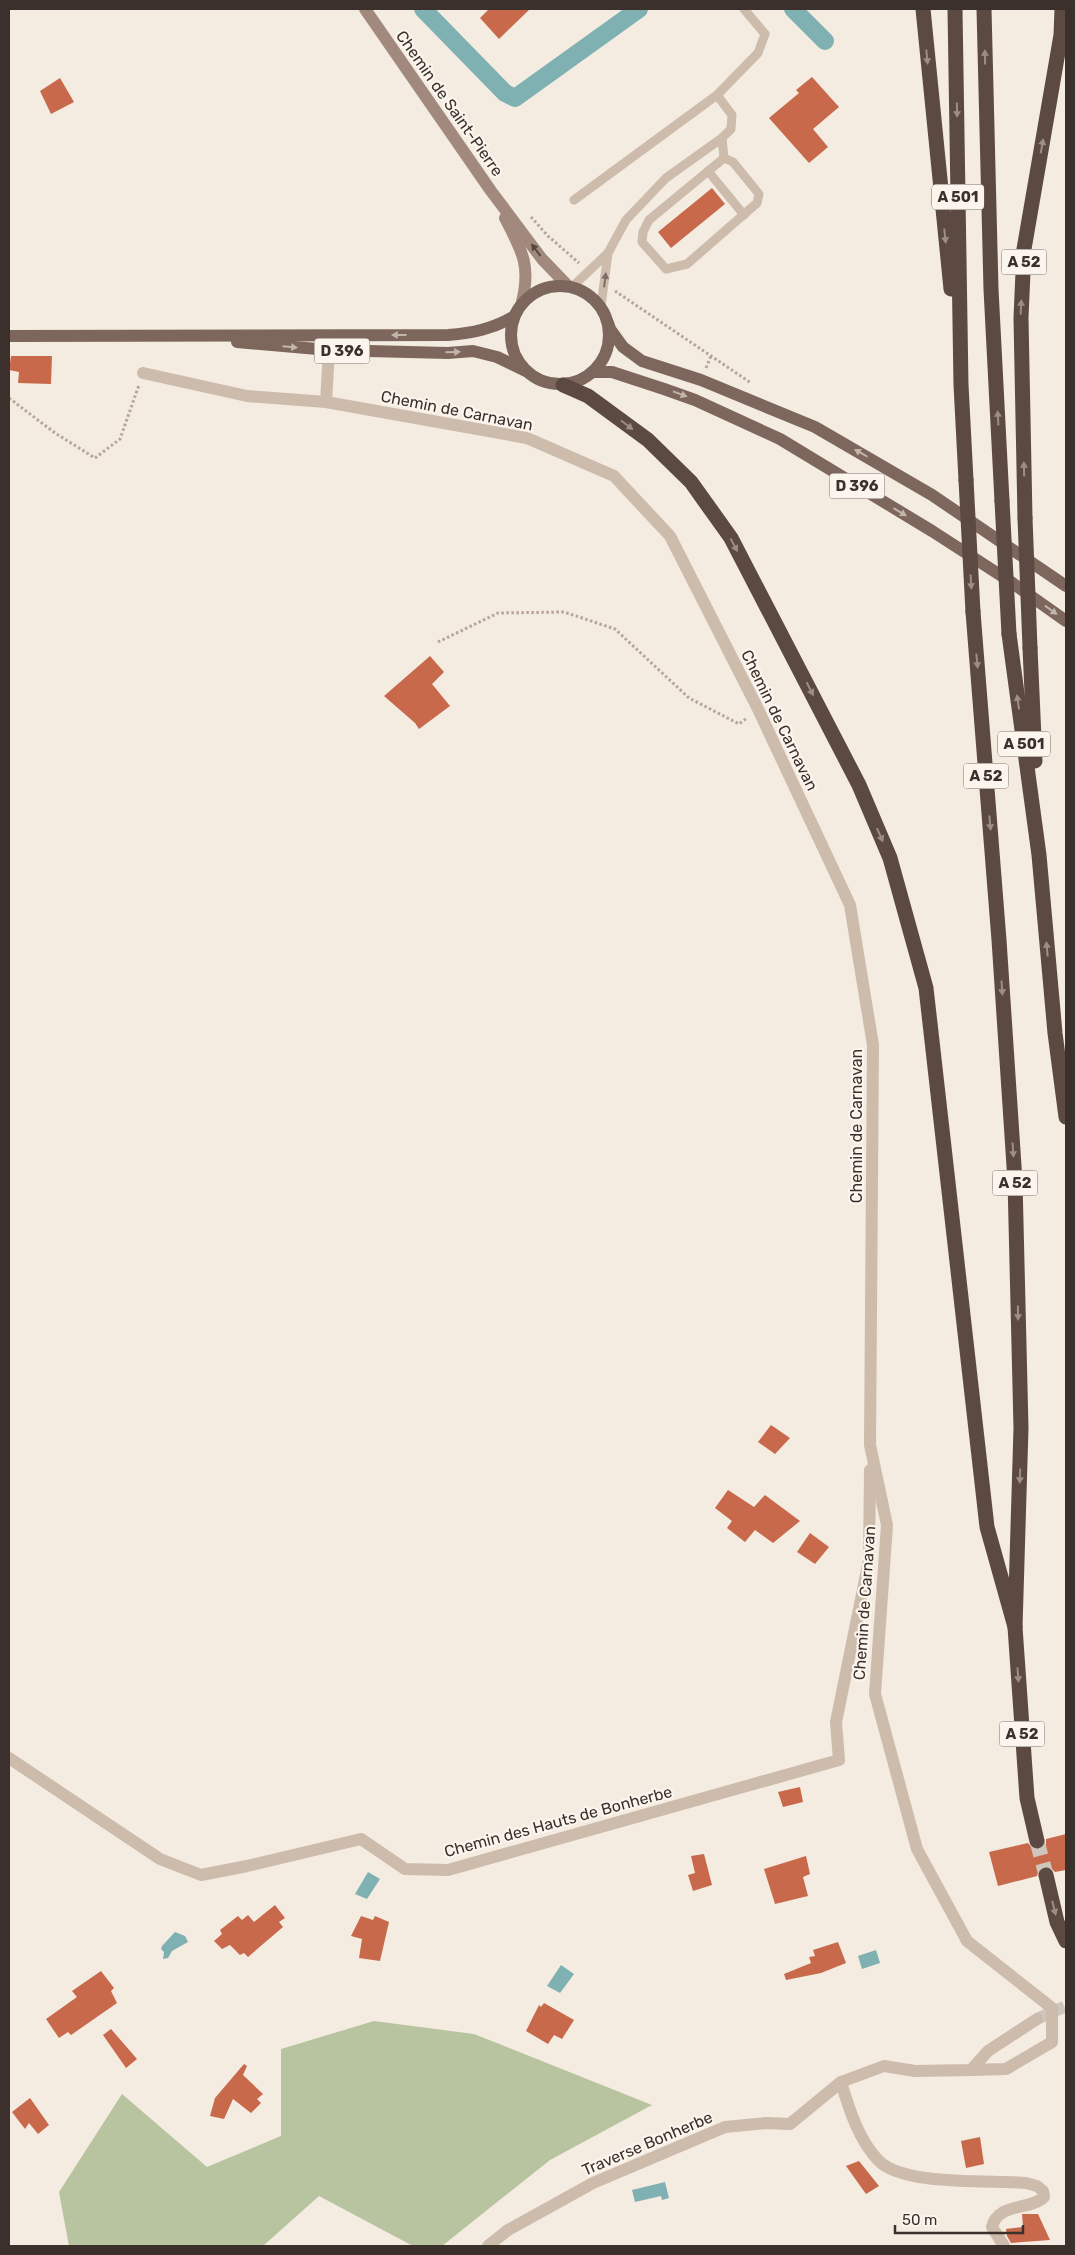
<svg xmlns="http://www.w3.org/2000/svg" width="1075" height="2255" font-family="Rubik,sans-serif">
<rect width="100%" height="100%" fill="#f4ebe1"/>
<!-- green -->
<polygon fill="#b8c4a0" points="374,2021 474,2034 652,2105 550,2160 442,2246 413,2246 319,2196 263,2246 69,2246 59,2192 122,2094 207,2167 281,2136 281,2049"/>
<!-- water -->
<g fill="#7fb0b2">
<polygon points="368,1872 380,1879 367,1899 355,1894"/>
<polygon points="175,1932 185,1936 188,1942 172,1951 168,1958 163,1959 164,1952 161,1949 162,1946"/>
<polygon points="876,1950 880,1963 862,1969 858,1956"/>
<polygon points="561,1965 574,1974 560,1993 547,1986"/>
<polygon points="665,2182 669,2198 662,2200 661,2196 635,2202 632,2190"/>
</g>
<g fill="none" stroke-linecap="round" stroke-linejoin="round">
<!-- canal -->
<g stroke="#7fb0b2" stroke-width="18">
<polyline points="423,9 505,93 515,98 639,9"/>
<polyline points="793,9 825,41"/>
</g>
</g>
<!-- building -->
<g fill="#c8694b">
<polygon points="489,9 530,9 499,39 480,18"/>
<polygon points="812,77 839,107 813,129 828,147 809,163 769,118 799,93 796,90"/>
<polygon points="60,78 74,102 51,114 40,91"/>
<polygon points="712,188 725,204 671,248 658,232"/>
<polygon points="11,356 52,356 51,384 18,383 19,372 9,370"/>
<polygon points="430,656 444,672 432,684 450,706 419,729 415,723 384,696"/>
<polygon points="771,1425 790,1438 775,1454 758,1442"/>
<polygon points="728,1490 754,1507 765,1495 800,1521 773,1543 755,1530 745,1542 727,1528 732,1521 715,1508"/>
<polygon points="810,1533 829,1547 815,1564 797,1552"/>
<polygon points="800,1787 803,1802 783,1807 778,1792"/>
<polygon points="1066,1834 1066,1870 1055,1872 1049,1866 1044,1866 1039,1869 1037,1876 998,1886 989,1852 1028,1843 1034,1850 1040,1850 1046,1844 1046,1839"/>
<polygon points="704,1854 712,1885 693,1891 688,1875 695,1873 691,1856"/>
<polygon points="806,1856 810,1874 803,1877 808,1896 775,1904 764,1869"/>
<polygon points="275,1905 285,1918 279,1922 283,1927 248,1957 244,1953 240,1955 230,1945 222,1949 214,1941 222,1934 220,1930 238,1916 242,1920 248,1915 254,1922"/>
<polygon points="361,1916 373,1920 375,1916 389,1922 380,1961 359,1958 362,1939 351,1936"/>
<polygon points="838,1942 846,1963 821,1973 786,1980 784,1974 811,1963 809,1957 815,1956 813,1950"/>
<polygon points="101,1971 114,1988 111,1991 117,2003 71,2035 68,2032 59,2038 46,2019 77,1997 72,1991"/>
<polygon points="544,2003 574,2020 562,2039 554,2035 548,2044 526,2031 539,2005 541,2007"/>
<polygon points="111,2029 137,2059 126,2068 103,2035"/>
<polygon points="244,2064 247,2066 243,2075 263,2094 257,2099 261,2103 251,2113 233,2099 224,2119 210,2116 215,2098"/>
<polygon points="30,2098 49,2125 38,2134 29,2123 25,2129 12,2112"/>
<polygon points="980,2137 984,2164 966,2168 961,2141"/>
<polygon points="859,2161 879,2186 866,2194 846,2166"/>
<polygon points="1022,2214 1038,2214 1050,2240 1011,2243 1007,2236 1006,2229 1023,2227"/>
</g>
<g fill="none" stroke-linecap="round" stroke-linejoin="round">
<!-- street-tunnel -->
<polyline stroke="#cfc6bd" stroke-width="12" stroke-dasharray="12 6" stroke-linecap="butt" points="1037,2019 1066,2006"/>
<!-- highway-tunnel -->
<polyline stroke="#cfc6bd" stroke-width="15" stroke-dasharray="15 8" stroke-linecap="butt" points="1037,1841 1046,1875"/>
<!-- path -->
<g stroke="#b9a596" stroke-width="3" stroke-dasharray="2.5 2.5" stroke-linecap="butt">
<polyline points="531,217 548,236 579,263"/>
<polyline points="615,291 751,383"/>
<polyline points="706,368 711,356"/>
<polyline points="9,398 55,433 95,458 120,439 139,385"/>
<polyline points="438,642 498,613 564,612 615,629 689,698 739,724 747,718"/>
</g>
<!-- lane -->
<g stroke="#cdbbac" stroke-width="9">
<polyline points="717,95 732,115 731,129 722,138 724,158"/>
<polygon points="724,158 733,162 759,194 757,203 687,264 666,269 642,242 643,232 649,220"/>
<polyline points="708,171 744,215"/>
<polyline points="574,200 717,95 758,53 765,34 744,9"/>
<polyline points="572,287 608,253 626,220 666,178 722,138"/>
<polyline points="601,306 608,253"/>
</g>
<!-- street -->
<g stroke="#cdbbac" stroke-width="12">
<polyline points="329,350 326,402 527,438 614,476 670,536 758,709 850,905 873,1045 870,1445 887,1525 875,1694 917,1849 967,1941 1052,2008 1052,2042 1006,2069 971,2070"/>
<polyline points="143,373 247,396 326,402"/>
<polyline points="9,1758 160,1859 201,1875 247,1866 361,1839 405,1869 448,1870 839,1760 836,1722 869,1560 870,1470"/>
<path d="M841,2082c8,27 18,59 38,79 25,25 111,19 147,22l11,3 6,5 1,6c-14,14 -46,5 -52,30l12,19"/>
<polyline points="488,2246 508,2230 593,2183 725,2127 766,2123 790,2124 841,2082 884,2066 915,2071 971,2070 988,2051 1037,2019"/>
</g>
<!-- secondary -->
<g stroke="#a18a7d" stroke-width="12">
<polyline points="365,9 491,191 542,259 568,286"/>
<path d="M505,218c17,33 26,47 17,84"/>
</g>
<!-- primary -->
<g stroke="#7d675c" stroke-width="12">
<circle cx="560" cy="335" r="49"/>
<polyline points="608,323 610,329 623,347 642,361 701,380 815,427 932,495 1066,586"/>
<path d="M9,336l439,-1c25,-2 44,-6 65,-18"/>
<polyline points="237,342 329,350 448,353 473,351 497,357 526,371"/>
<polyline points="593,372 612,372 664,389 695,400 780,439 932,531 1011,582 1066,621"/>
</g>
<!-- highway -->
<g stroke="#5c4a42" stroke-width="15">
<polyline points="923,9 951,289"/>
<polyline points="955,9 961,385 966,480"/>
<polyline points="984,9 991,289 1002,501"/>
<polyline points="563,385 588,396 648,440 691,482 731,538 859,785 890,858 926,988 987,1527 1015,1627"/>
<polyline points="1025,518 1021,318 1024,249 1061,35 1062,9"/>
<polyline points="973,612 999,940 1015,1181 1021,1428 1015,1627 1027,1798 1037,1841"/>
<polyline points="1009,634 1039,855 1055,1033 1066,1117"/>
<polyline points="1030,648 1035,761"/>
<polyline points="1046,1875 1057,1922 1066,1941"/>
</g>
<!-- highway-bridge -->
<g stroke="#5c4a42" stroke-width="15">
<polyline points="966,480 973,612"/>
<polyline points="1002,501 1009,634"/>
<polyline points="1025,518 1030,648"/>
</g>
</g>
<!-- one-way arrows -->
<defs><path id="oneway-solid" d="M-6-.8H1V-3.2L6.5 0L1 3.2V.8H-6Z" transform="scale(1.25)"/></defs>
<g fill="#9c8e87">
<use href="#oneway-solid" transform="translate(927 57) rotate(85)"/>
<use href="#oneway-solid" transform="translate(985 57) rotate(-91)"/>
<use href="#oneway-solid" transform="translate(957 110) rotate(89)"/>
<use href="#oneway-solid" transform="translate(1042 146) rotate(-80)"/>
<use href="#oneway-solid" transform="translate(945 236) rotate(84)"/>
<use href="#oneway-solid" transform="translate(1021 307) rotate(-87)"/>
<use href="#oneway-solid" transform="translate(998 418) rotate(-93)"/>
<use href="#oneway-solid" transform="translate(627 425) rotate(37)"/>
<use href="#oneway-solid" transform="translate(1024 469) rotate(-91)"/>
<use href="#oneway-solid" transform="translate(734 545) rotate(62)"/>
<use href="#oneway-solid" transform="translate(971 582) rotate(87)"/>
<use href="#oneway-solid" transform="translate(977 661) rotate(85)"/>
<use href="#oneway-solid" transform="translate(810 689) rotate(63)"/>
<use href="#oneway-solid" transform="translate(1018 702) rotate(-98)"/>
<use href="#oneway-solid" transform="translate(990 823) rotate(85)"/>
<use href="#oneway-solid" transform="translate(880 835) rotate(66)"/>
<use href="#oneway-solid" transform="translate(1047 949) rotate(-95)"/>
<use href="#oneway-solid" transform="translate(1002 988) rotate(86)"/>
<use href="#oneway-solid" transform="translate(1013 1150) rotate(86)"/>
<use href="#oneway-solid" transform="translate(1018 1313) rotate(89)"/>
<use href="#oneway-solid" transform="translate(1020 1476) rotate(92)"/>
<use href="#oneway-solid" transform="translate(1018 1675) rotate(86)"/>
<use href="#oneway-solid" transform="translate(1054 1908) rotate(76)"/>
</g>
<use fill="#544640" href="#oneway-solid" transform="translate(536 250) rotate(-127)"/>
<use fill="#7d6f65" href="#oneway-solid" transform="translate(605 280) rotate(-83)"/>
<g fill="#c2b5ac">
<use href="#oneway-solid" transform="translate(399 335) rotate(180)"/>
<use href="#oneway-solid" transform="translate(290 347) rotate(5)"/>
<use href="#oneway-solid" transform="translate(453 352) rotate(-2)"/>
<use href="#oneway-solid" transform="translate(680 394) rotate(20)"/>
<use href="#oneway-solid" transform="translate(861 453) rotate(-150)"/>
<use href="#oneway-solid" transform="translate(900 512) rotate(31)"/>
<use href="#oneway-solid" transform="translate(1051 610) rotate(36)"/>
</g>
<g text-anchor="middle" stroke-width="4.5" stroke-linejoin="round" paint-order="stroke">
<!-- shield labels -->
<g fill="#fbf5ee" stroke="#756b66" stroke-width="1">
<rect x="932" y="184.5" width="52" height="25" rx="4"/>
<rect x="1001.5" y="249.5" width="45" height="25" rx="4"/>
<rect x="314.5" y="338.5" width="55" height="25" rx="4"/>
<rect x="829.5" y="473.5" width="55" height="25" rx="4"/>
<rect x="998" y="731.5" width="52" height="25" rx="4"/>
<rect x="963.5" y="763.5" width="45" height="25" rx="4"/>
<rect x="992.5" y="1170.5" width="45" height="25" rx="4"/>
<rect x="999.5" y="1721.5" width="45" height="25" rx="4"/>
</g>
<g font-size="15" font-weight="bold" fill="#3b302b">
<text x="958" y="202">A 501</text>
<text x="1024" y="267">A 52</text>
<text x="342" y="356">D 396</text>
<text x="857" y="491">D 396</text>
<text x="1024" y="749">A 501</text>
<text x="986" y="781">A 52</text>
<text x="1015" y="1188">A 52</text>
<text x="1022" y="1739">A 52</text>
</g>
<!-- street labels -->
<g font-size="16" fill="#3b302b" stroke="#fbf5ee">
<text transform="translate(450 103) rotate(55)" y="6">Chemin de Saint-Pierre</text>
<text transform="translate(457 410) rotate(11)" y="6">Chemin de Carnavan</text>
<text transform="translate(780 720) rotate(64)" y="6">Chemin de Carnavan</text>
<text transform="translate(856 1126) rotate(-90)" y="6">Chemin de Carnavan</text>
<text transform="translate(864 1603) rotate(-86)" y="6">Chemin de Carnavan</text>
<text transform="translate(558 1821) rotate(-15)" y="6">Chemin des Hauts de Bonherbe</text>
<text transform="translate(647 2143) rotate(-23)" y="6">Traverse Bonherbe</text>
</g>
</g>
<!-- border -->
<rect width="1075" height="2255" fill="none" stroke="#3b302b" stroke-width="20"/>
<!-- scale -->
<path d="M895 2225v8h128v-8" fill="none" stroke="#3b302b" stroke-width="2.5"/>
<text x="902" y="2225" font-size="15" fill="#3b302b" stroke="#fbf5ee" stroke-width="4" paint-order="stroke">50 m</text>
</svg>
